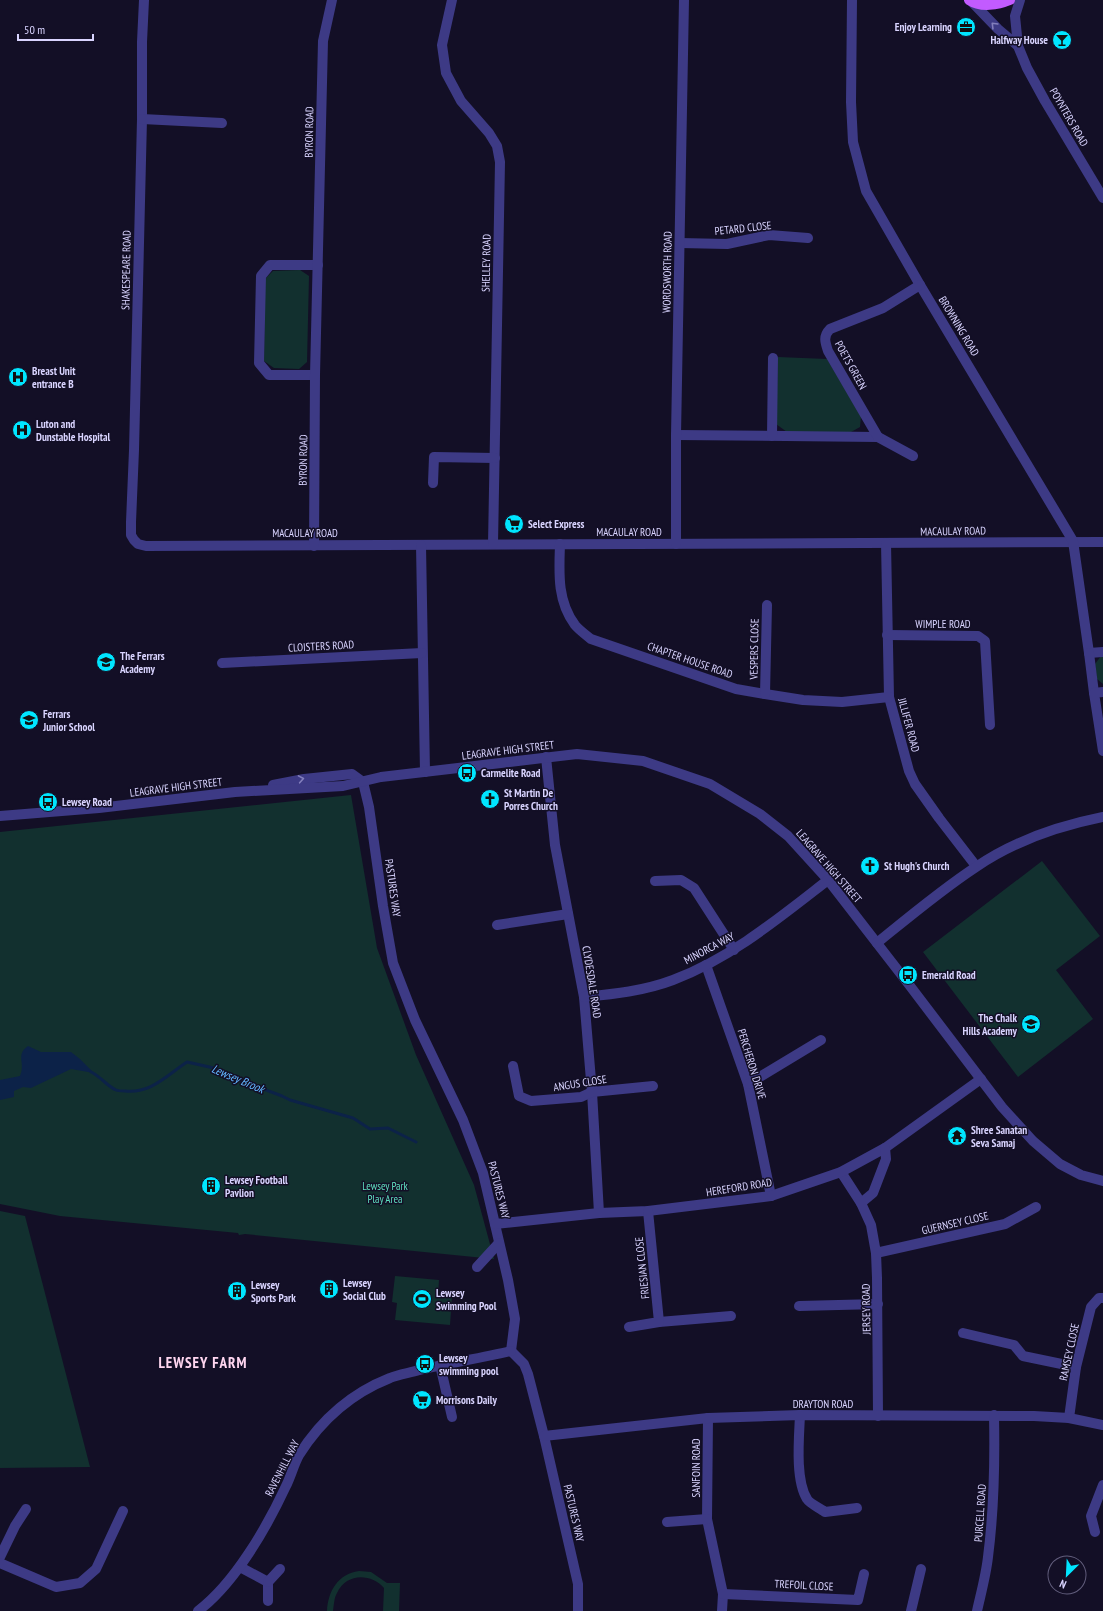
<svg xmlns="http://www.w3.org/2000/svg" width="1103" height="1611" font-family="'PT Sans Narrow',sans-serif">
<rect width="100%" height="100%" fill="#130f26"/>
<!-- green -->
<g fill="#12302f">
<polygon points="300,270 309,276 307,362 299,369 274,368 264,361 265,279 273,271"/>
<polygon points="778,357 827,359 861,416 860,427 851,432 787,432 776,424"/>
<polygon points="1101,656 1103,656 1103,684 1097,679 1095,664"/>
<polygon points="351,795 377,948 416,1055 474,1185 494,1259 245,1234 239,1235 238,1233 60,1216 0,1204 0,832"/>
<polygon points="1042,861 1100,936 1056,970 1093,1019 1018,1077 923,952"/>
<polygon points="0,1211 25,1216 90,1467 0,1468"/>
<polygon points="395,1276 439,1280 438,1295 452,1296 450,1325 395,1320 397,1303 392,1302"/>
<path d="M359,1571l12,1 16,11h13l-1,28h-16l1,-23c-13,-15 -38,-15 -47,5 -3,5 -3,12 -4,18h-6c1,-20 11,-37 32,-40z"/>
</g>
<!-- water -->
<path fill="#0c2248" d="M28,1046l13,6h30l9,7 14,14 -23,-4 -40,19 -8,-1 -9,4v6l-14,3v-20l20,-4c6,-13 -5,-21 8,-30z"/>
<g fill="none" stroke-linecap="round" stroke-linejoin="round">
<!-- stream -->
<path stroke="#0c2248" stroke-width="3" d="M91,1072c9,4 16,14 25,18 2,1 6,1 9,1 26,3 42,-16 62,-29l27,6 12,7 56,21 8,4 63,18 17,11 18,-1 28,14"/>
<!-- minor -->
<g stroke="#3d3a85" stroke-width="10">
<polyline points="144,0 142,42 142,119 134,450 131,522 131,535 134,540 138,544 146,546 1103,542"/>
<polyline points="452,0 442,45 446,73 461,101 489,133 497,146 500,162 493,544"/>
<polyline points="852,0 851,102 853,142 866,191 920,285 1073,541 1089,653 1103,652"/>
<polyline points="1020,0 1015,16 1018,46 1027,68 1045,101 1103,198"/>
<polyline points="972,2 998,29 1018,46"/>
<polyline points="142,119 222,123"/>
<polyline points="680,243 727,244 769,235 808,238"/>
<polyline points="315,375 269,375 259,363 261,276 270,265 318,265"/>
<polyline points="676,435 878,437 913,456"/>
<polyline points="772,436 773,358"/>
<path d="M878,437l-50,-86c-3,-9 -5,-15 2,-22l53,-21 37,-23"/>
<polyline points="433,483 434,457 495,458"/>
<polyline points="886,543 889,697 909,771 915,784 939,818 976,866"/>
<path d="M560,544c-1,29 -3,57 15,81 4,5 11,10 16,14l145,50 29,5 38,6 39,2 47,-5"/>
<polyline points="676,544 676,435 684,0"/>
<polyline points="421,545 425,772"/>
<polyline points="314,546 315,375 323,41 332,0"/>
<polyline points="887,635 978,636 985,641 990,725"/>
<polyline points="1089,653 1094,693"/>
<polyline points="222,663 422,653"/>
<polyline points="1103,692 1094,693 1103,751"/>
<polyline points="765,694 767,605"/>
<polyline points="546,757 555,845 584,997 592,1092 599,1213"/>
<polyline points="363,782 369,807 383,906 393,963 415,1020 463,1120 483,1173 508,1280 515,1319 511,1351"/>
<polyline points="273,785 304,779 352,774 363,782"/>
<polyline points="0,816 99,808 235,792 343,786 381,777 577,754 643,761 710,784 760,814 788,836 828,880 907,982 1002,1107 1033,1141 1060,1164 1081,1175 1103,1181"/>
<polyline points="655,881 681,880 694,888 734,950"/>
<polyline points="497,925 568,914"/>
<path d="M877,943c32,-26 64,-53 99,-76 38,-26 82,-41 127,-50"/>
<polyline points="706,965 748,1084 771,1196"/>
<path d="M584,997c30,-3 60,-6 89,-17 58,-22 106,-62 155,-100"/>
<polyline points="513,1066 519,1096 531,1101 581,1097 592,1092 653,1086"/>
<polyline points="748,1084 821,1040"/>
<polyline points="841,1172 861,1203"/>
<polyline points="495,1224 599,1213 648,1211 771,1196 841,1172 885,1148 981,1079"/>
<polyline points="876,1253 1005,1224 1036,1207"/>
<polyline points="477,1267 499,1243"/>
<polyline points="799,1306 878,1304"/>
<polyline points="659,1322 731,1316"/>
<polyline points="629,1327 659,1322 648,1211"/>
<polyline points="963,1333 1014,1345 1023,1356 1076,1367"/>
<polyline points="511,1351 524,1364 528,1374 544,1436 578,1584 578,1611"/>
<polyline points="440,1365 452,1417"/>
<path d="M800,1415c-1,23 -5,65 7,84 3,5 13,9 18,13l32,-4"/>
<polyline points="878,1416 877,1278 876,1253 871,1225 861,1203 873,1193 886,1159 885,1148"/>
<polyline points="708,1418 707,1519 723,1594 722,1611"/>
<polyline points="1069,1418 1076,1367 1091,1307 1099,1298 1103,1298"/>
<polyline points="544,1436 708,1418 800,1415 1034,1416 1069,1418 1103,1425"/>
<polyline points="667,1522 707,1519"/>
<polyline points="1095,1532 1091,1516 1103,1485"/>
<polyline points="0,1557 15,1526 26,1509"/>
<polyline points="0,1563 56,1587 80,1583 96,1569 123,1511"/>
<polyline points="240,1567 268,1582 268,1601"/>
<polyline points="268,1582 280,1569"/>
<polyline points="723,1594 858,1600 864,1574"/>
<path d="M198,1611c37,-28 69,-84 88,-125 5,-10 8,-22 13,-31 22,-35 53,-62 91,-77 9,-4 20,-5 29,-8 31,-7 62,-12 92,-19"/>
<polyline points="911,1611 921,1569"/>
<path d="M977,1611c4,-18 9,-36 11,-54 6,-47 7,-94 6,-142"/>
</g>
<!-- major -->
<path stroke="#c25bff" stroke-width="10" d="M969,0c12,8 29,5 41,0"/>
</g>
<!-- one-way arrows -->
<defs><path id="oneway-chevron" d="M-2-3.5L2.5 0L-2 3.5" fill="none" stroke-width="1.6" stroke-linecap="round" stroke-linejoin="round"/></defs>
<g stroke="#837fbc">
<use href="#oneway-chevron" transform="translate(994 25) rotate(-135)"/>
<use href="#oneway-chevron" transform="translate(301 779) rotate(-10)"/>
</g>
<!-- icons -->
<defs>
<g id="office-disc" transform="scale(1)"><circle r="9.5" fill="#00e5ff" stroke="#130f26"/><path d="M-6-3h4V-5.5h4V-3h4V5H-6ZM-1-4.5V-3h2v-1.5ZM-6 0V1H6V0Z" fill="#111"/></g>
<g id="bar-disc" transform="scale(1)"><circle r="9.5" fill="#00e5ff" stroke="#130f26"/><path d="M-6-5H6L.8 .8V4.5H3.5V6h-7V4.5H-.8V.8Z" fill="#111"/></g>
<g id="hospital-disc" transform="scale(1)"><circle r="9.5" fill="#00e5ff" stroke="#130f26"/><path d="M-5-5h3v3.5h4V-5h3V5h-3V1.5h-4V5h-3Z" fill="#111"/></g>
<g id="supermarket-disc" transform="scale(1)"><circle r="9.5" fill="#00e5ff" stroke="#130f26"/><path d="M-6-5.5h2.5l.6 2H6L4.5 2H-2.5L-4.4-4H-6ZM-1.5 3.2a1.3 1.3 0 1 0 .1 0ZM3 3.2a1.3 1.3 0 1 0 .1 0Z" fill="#111"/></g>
<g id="school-disc" transform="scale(1)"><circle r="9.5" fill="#00e5ff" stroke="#130f26"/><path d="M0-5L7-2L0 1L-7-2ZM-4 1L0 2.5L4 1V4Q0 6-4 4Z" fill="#111"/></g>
<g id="bus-disc" transform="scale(1)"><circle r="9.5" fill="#00e5ff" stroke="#130f26"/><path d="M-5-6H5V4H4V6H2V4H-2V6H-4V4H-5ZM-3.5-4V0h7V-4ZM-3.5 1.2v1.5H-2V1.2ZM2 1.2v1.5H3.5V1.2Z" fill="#111"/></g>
<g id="church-disc" transform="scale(1)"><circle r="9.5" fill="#00e5ff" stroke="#130f26"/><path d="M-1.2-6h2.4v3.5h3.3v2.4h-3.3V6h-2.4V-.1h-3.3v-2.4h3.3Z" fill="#111"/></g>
<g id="temple-disc" transform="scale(1)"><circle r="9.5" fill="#00e5ff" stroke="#130f26"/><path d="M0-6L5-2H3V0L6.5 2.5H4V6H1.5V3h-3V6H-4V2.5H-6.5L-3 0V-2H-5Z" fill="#111"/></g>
<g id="building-disc" transform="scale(1)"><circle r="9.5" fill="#00e5ff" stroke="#130f26"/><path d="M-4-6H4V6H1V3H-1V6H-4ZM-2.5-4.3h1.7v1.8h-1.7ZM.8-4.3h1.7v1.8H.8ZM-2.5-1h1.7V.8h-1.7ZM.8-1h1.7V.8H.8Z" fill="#111"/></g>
<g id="stadium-disc" transform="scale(1)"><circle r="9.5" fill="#00e5ff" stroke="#130f26"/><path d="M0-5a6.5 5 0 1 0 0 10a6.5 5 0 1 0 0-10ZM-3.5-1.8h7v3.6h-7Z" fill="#111"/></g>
</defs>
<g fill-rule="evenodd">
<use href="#office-disc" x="966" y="27"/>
<use href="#bar-disc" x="1062" y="40"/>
<use href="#hospital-disc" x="18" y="377"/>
<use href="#hospital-disc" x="22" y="430"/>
<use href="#supermarket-disc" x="514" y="524"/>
<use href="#school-disc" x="106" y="662"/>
<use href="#school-disc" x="29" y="720"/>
<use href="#bus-disc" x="467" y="773"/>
<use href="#church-disc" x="490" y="799"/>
<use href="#bus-disc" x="48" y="802"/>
<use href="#church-disc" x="870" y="866"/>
<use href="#bus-disc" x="908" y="975"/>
<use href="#school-disc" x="1031" y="1024"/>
<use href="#temple-disc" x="957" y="1136"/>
<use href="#building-disc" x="211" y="1186"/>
<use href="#building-disc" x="329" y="1289"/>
<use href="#building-disc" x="237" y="1291"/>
<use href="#stadium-disc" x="422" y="1299"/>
<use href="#bus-disc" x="425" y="1364"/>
<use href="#supermarket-disc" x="422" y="1400"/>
</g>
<g text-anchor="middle" stroke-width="3" stroke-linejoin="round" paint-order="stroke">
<!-- poi labels -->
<g font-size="11" font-weight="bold" fill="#d9d4ff" stroke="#130f26" text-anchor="start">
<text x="952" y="31" text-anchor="end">Enjoy Learning</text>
<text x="1048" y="44" text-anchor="end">Halfway House</text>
<text x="32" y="375">Breast Unit<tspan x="32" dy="13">entrance B</tspan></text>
<text x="36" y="428">Luton and<tspan x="36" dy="13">Dunstable Hospital</tspan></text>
<text x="528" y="528">Select Express</text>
<text x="120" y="660">The Ferrars<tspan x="120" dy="13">Academy</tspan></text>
<text x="43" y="718">Ferrars<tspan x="43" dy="13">Junior School</tspan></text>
<text x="481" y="777">Carmelite Road</text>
<text x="504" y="797">St Martin De<tspan x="504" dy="13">Porres Church</tspan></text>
<text x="62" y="806">Lewsey Road</text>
<text x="884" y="870">St Hugh's Church</text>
<text x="922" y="979">Emerald Road</text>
<text x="1017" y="1022" text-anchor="end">The Chalk<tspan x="1017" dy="13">Hills Academy</tspan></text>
<text x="971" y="1134">Shree Sanatan<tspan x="971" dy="13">Seva Samaj</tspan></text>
<text x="225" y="1184">Lewsey Football<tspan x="225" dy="13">Pavlion</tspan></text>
<text x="343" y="1287">Lewsey<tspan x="343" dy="13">Social Club</tspan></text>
<text x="251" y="1289">Lewsey<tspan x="251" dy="13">Sports Park</tspan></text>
<text x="436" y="1297">Lewsey<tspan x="436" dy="13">Swimming Pool</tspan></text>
<text x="439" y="1362">Lewsey<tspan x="439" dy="13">swimming pool</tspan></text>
<text x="436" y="1404">Morrisons Daily</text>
</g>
<!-- street labels -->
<g font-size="11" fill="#d9d4ff" stroke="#130f26">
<text transform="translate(1069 117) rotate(60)" y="4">POYNTERS ROAD</text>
<text transform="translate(309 132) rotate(-89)" y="4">BYRON ROAD</text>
<text transform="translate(743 228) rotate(-6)" y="4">PETARD CLOSE</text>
<text transform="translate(486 263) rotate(-89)" y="4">SHELLEY ROAD</text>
<text transform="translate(126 270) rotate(-89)" y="4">SHAKESPEARE ROAD</text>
<text transform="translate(667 272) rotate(-89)" y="4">WORDSWORTH ROAD</text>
<text transform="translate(959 326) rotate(59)" y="4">BROWNING ROAD</text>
<text transform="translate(851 365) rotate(61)" y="4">POETS GREEN</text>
<text transform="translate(303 460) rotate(-89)" y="4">BYRON ROAD</text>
<text transform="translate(953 531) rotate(-1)" y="4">MACAULAY ROAD</text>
<text x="629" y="536">MACAULAY ROAD</text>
<text x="305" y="537">MACAULAY ROAD</text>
<text x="943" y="628">WIMPLE ROAD</text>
<text transform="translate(321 646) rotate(-3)" y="4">CLOISTERS ROAD</text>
<text transform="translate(754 649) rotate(-89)" y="4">VESPERS CLOSE</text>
<text transform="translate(690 660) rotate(19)" y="4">CHAPTER HOUSE ROAD</text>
<text transform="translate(909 725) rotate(75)" y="4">JILLIFER ROAD</text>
<text transform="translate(508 750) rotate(-7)" y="4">LEAGRAVE HIGH STREET</text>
<text transform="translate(176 787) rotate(-7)" y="4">LEAGRAVE HIGH STREET</text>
<text transform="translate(829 866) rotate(49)" y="4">LEAGRAVE HIGH STREET</text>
<text transform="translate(393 888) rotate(82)" y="4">PASTURES WAY</text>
<text transform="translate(709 948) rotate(-28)" y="4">MINORCA WAY</text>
<text transform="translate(592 982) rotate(81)" y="4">CLYDESDALE ROAD</text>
<text transform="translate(752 1064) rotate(73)" y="4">PERCHERON DRIVE</text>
<text transform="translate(580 1083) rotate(-9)" y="4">ANGUS CLOSE</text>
<text transform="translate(739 1187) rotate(-9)" y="4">HEREFORD ROAD</text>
<text transform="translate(499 1190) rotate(76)" y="4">PASTURES WAY</text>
<text transform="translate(955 1223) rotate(-13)" y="4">GUERNSEY CLOSE</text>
<text transform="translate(642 1268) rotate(-96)" y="4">FRIESIAN CLOSE</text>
<text transform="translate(866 1309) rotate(-91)" y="4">JERSEY ROAD</text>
<text transform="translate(1069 1352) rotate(-78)" y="4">RAMSEY CLOSE</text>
<text x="823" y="1408">DRAYTON ROAD</text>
<text transform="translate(282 1468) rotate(-63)" y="4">RAVENHILL WAY</text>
<text transform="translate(696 1468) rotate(-90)" y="4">SANFOIN ROAD</text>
<text transform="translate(574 1513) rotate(77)" y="4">PASTURES WAY</text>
<text transform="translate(980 1513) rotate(-86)" y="4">PURCELL ROAD</text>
<text transform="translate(804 1585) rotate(3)" y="4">TREFOIL CLOSE</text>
</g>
<!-- park labels -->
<g font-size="11" fill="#5fe0c0" stroke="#130f26">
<text x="385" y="1190">Lewsey Park<tspan x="385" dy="13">Play Area</tspan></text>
</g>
<!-- water labels -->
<g font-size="12" font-style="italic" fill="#62b6ff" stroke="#130f26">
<text transform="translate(238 1079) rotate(23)" y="4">Lewsey Brook</text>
</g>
<!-- district labels -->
<g font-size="15" font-weight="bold" letter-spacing="1" fill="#ffd6f0" stroke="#130f26">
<text x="203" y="1368">LEWSEY FARM</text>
</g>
</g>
<!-- north arrow -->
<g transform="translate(1067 1575) rotate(204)"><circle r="19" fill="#130f26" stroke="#625e7d"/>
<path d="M0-3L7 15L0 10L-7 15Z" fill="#00e5ff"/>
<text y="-6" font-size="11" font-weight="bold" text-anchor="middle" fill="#d9d4ff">N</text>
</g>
<!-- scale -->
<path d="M18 34v6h75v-6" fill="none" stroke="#d9d4ff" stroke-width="2"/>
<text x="24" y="34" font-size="12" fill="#d9d4ff" stroke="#130f26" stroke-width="3" paint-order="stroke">50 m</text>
</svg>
